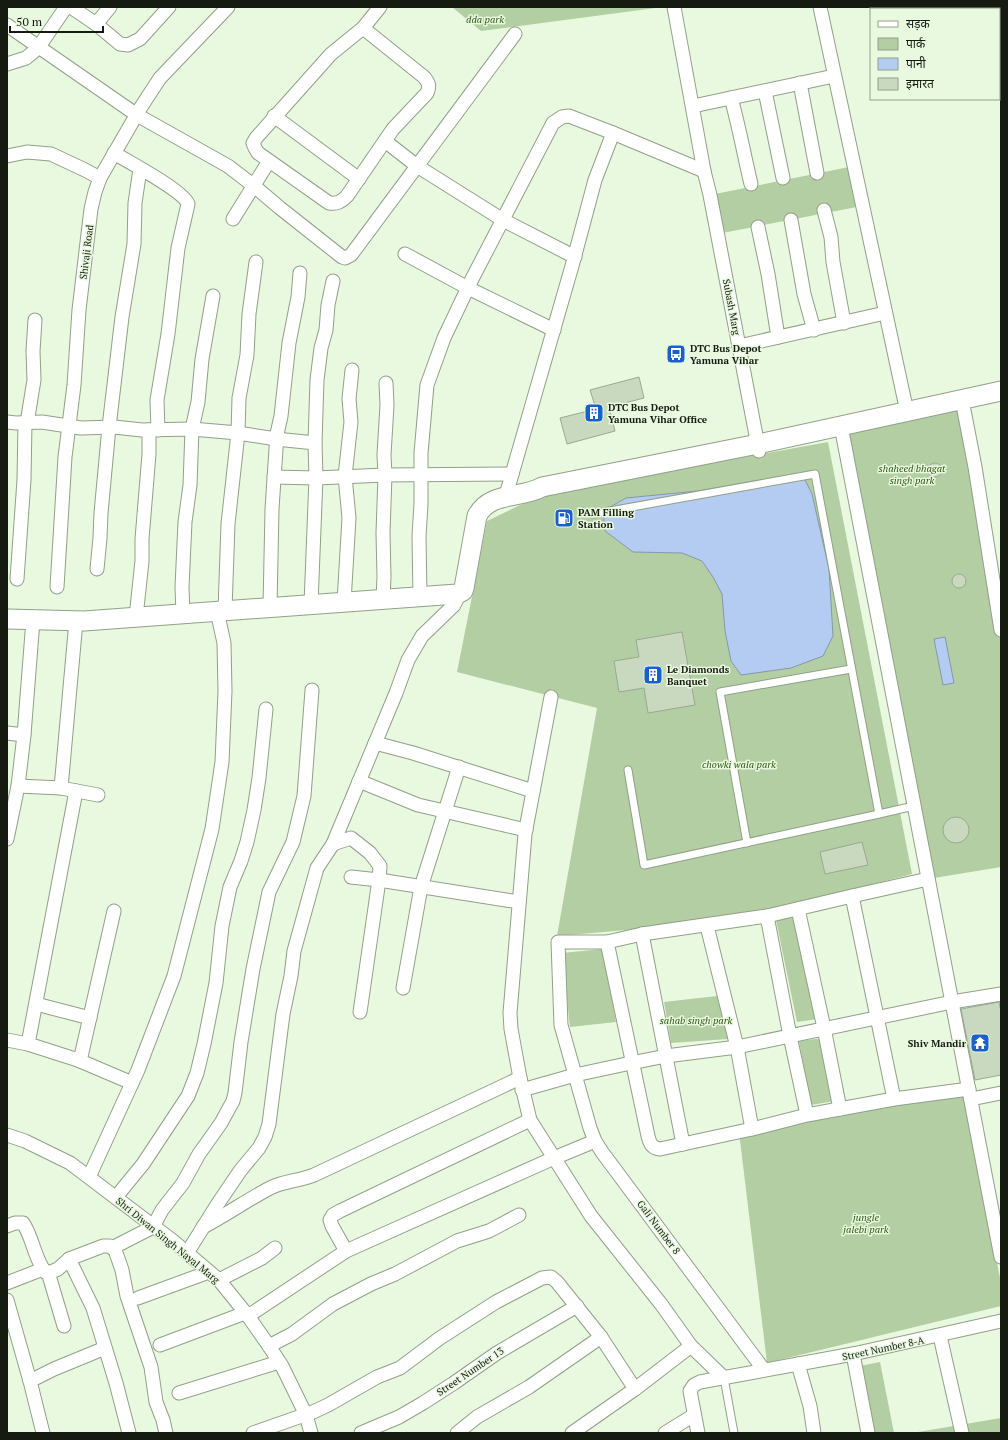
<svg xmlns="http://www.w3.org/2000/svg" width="1008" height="1440" font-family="'PT Serif','Noto Sans Devanagari',serif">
<rect width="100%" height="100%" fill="#e8f9df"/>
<!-- green -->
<g fill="#b2cea2">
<polygon points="452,7 663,7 481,31"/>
<polygon points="854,166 862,206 717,234 710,195"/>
<polygon points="961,400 1001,632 1001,867 928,879 842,428"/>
<polygon points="828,442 912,874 731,921 557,936 597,708 457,672 487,521 545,493"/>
<polygon points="799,916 818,1019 797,1022 776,920"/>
<polygon points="603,949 616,1022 570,1027 562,953"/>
<polygon points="717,996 728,1039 671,1043 664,1002"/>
<polygon points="824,1038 835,1101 811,1105 799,1041"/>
<polygon points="964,1096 1001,1283 1001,1306 767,1363 739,1132 828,1114"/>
<polygon points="880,1362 894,1433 868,1433 855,1367"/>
<polygon points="1001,1418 1001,1433 912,1433"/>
</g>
<!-- water -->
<g fill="#b4ccf2" stroke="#8597af">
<polygon points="804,478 812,494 829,569 833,636 823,656 791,668 741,675 731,661 725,631 722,594 713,577 702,561 682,553 633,552 605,531 603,511 626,498 698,491 774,479"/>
<polygon points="945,637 954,683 943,685 934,639"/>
</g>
<!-- building -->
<g fill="#c9d9bf" stroke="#9aa991">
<polygon points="639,377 644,398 609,407 615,431 567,444 560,418 596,409 590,390"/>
<circle cx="935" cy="470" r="7"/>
<circle cx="959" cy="581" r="7"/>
<polygon points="682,632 695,705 648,713 644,688 619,692 614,661 639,657 636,640"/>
<circle cx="956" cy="830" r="13"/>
<polygon points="862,842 868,865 825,874 820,852"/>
<polygon points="999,1002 1001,1012 1001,1075 975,1080 961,1009"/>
</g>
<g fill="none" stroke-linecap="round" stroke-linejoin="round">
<!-- lane casing -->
<g stroke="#91a088" stroke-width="9">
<g id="lane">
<polyline points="593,514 815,474 879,814 644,865 628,770"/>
<polyline points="879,814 914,806"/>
<polyline points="747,843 720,692 851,669"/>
<polyline points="724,1378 734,1433"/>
</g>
</g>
<!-- street casing -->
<g stroke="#91a088" stroke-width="15">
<g id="street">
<polyline points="71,7 96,24 120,44 128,45 140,39 169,7"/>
<polyline points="674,7 704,171 710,195 759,451"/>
<polyline points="820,7 907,412"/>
<polyline points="96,24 110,7"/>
<polyline points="7,25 137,115 228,166 254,186 280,208 342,257 345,258 351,255 515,34"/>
<path d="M363,28l61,49c5,6 6,9 3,16l-34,36 -46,67c-6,6 -10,8 -18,7l-71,-50 -3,-5 -2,-5 3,-5 75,-84 32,-26 17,-21"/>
<polyline points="7,64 26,58 38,48 66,7"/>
<polyline points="800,83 817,173"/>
<polyline points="765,91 783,178"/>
<path d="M731,98c8,28 13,57 20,86"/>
<polyline points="693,106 834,76"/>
<polyline points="274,116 359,179"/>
<polyline points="385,141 417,166 503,220 575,257"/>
<path d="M114,153c13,8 70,38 74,51l-10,44 -10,86 -11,66 1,30"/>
<polyline points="7,156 27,152 51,154 85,170 100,178 95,192 91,209 79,310 74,385 65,457 57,587"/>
<polyline points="100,178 141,107 160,78 228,7"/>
<polyline points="824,210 831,237 833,262 844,323"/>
<polyline points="233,219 269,161"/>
<polyline points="791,220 804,294 814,330"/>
<polyline points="758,227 768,274 778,337"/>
<polyline points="405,254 468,288 554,330"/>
<polyline points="213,296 202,359 198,402 192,429 238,433 276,439 315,443"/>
<polyline points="739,346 885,313"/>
<polyline points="962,400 975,467 1001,630"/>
<polyline points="7,422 16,423 42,422 81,428 114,427 142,430 192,429 190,485 185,522 182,587 183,614"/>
<polyline points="27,423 34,380 33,351 35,320"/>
<polyline points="841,426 1001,1257"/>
<polyline points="274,477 316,478 385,475 512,474"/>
<polyline points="506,495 572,266 595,180 613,133"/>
<polyline points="97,569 100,538 101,513 109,427 122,317 134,244 135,203 140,169"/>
<polyline points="17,579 24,480 25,423"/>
<polyline points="420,596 419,536 421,504 421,453 427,385 444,338 472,279 553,123 562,117 569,116 613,133 704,171"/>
<polyline points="383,599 384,577 383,533 385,475 384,455 387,405 386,383"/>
<polyline points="344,602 349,518 345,476 351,422 349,399 352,370"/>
<polyline points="311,604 316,478 315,443 317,380 321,348 326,330 328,305 333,281"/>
<polyline points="270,607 272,509 277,434 281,416 289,343 298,297 300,273"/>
<polyline points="225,610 228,524 238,433 239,398 247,355 249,314 256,262"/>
<polyline points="136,617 142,561 142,539 149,454 149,430"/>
<polyline points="551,697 525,834 510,1013 511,1029 520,1078 530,1120 591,1216 661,1304 691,1346 724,1378"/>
<polyline points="7,733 24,735 33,620"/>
<polyline points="375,743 413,753 533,791"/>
<polyline points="359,781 418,805 526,830"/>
<polyline points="18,786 61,788 98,795"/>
<polyline points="61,788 76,621"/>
<polyline points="76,791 28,1044 78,1060 132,1083"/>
<polyline points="7,839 18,786 24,735"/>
<polyline points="351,877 379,880 519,902"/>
<polyline points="852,896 894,1099"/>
<polyline points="798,909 824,1028 840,1109"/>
<polyline points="767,916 852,896 928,879"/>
<polyline points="707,926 737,1047 752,1129"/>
<polyline points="642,934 683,1144"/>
<polyline points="607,942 558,942 561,1025 590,1128 595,1141 602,1152 764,1370"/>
<polyline points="403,988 421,887 459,767"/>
<polyline points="36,1004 90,1018"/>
<polyline points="360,1012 379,880 380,866 370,853 351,838 333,844 396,693 408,660 422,636 454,605 460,593"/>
<polyline points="7,1040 28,1044"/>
<polyline points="80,1061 114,911"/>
<polyline points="522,1090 575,1075 631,1063 666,1056 737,1047 952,1002 1001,994"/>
<polyline points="971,1099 1001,1093"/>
<path d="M807,1115l-17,-79 -23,-120 -125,18 -35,8 41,194c2,8 4,12 12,13l92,-20 55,-14 87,-16 75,-10"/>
<polyline points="7,1135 25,1141 70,1163 173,1241 219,1280 248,1316 269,1346 282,1366 306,1415 311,1433"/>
<polyline points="89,1177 138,1070 174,976 212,829 222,762 225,691 224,643 217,611"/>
<polyline points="116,1197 143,1164 188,1096 197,1073 204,1044 216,983 222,926 230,887 241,861 247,842 254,810 259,778 266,709"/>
<path d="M7,1226l8,-3h8c10,15 11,34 22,49h6l7,-3 11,-10 34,-13h7l5,4 7,20 5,26 24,71 5,35 7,18 3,13"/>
<path d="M203,1227c23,-12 44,-27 67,-39 14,-7 29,-7 44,-13l206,-97"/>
<polyline points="112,1248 153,1227 162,1210 183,1183 199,1154 221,1123 233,1101 235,1093 241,1042 253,969 269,892 293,842 304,796 312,690"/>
<polyline points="346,1251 332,1226 330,1220 333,1215 340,1211 530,1120"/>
<polyline points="187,1253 217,1205 240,1171 259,1148 265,1137 269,1124 283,1014 291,976 294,951 317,868 333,844"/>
<polyline points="69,1259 93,1308 116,1383 129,1433"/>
<polyline points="48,1272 64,1326"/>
<polyline points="219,1280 262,1258 275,1248"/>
<polyline points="7,1283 43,1269"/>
<polyline points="138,1298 209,1272"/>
<polyline points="7,1300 30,1381 43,1433"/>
<polyline points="248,1316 346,1251 554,1158 595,1141"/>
<polyline points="940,1336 962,1433"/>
<polyline points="160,1345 245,1313"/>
<polyline points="269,1346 292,1334 333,1304 371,1284 395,1274 457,1241 489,1231 519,1215"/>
<polyline points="853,1354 868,1433"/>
<polyline points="798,1364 810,1406 814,1433"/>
<polyline points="30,1381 54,1369 105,1348"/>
<polyline points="179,1393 279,1362"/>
<polyline points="253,1433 313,1412 328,1405 377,1377 400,1368 440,1338 496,1302 542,1278 551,1277 557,1282 601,1337 635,1389"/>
<polyline points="361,1433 399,1417 423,1403 454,1383 497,1353 577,1306"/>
<polyline points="457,1433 477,1417 529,1387 601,1337"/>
<polyline points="572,1433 635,1389 691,1346"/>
<polyline points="665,1433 694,1415"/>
<polyline points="698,1433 690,1391 694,1385 700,1382 853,1354 1001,1321"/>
</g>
</g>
<!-- secondary casing -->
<g stroke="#91a088" stroke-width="21">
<path id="secondary" d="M7,619l77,2 373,-27 6,-3 1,-3 13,-72c13,-25 44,-17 65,-29l216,-43 243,-53"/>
</g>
<!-- lane -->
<use href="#lane" stroke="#fff" stroke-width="7"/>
<!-- street -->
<use href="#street" stroke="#fff" stroke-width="13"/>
<!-- secondary -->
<use href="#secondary" stroke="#fff" stroke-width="19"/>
</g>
<!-- icons -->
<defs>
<g id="bus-square" transform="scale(1)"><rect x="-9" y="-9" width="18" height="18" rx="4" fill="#1a60cb" stroke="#e8f9df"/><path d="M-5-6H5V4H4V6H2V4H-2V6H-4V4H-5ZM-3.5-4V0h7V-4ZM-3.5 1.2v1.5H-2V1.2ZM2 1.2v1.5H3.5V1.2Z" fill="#fff"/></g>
<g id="building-square" transform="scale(1)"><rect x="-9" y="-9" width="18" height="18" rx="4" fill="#1a60cb" stroke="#e8f9df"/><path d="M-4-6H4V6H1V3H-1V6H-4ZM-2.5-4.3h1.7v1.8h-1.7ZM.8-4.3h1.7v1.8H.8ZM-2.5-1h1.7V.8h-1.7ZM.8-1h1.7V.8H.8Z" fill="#fff"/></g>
<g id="fuel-square" transform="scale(1)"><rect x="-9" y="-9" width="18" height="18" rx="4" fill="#1a60cb" stroke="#e8f9df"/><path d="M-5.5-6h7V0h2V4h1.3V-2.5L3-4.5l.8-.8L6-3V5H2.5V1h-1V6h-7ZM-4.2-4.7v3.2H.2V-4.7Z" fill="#fff"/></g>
<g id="temple-square" transform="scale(1)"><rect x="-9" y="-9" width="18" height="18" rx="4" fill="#1a60cb" stroke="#e8f9df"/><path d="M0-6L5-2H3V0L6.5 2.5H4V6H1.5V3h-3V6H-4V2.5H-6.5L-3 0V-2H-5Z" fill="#fff"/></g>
</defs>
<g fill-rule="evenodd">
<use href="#bus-square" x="676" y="354"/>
<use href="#building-square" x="594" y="413"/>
<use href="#fuel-square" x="564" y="518"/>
<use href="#building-square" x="653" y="675"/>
<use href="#temple-square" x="980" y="1043"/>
</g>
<g text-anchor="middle" stroke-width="3" stroke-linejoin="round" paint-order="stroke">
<!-- park labels -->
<g font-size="10" font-style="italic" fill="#305511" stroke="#e8f9df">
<text x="485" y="23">dda park</text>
<text x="912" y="472">shaheed bhagat<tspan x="912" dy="12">singh park</tspan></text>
<text x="739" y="768">chowki wala park</text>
<text x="696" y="1024">sahab singh park</text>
<text x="866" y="1221">jungle<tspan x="866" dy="12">jalebi park</tspan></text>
</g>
<!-- street labels -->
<g font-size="10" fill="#161b12" stroke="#e8f9df">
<text transform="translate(86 252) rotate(-83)" y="4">Shivaji Road</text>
<text transform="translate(732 307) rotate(79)" y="4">Subash Marg</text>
<text transform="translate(659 1227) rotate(53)" y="4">Gali Number 8</text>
<text transform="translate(168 1240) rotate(39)" y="4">Shri Diwan Singh Nayal Marg</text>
<text transform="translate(883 1348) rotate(-12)" y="4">Street Number 8-A</text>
<text transform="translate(470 1371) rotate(-34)" y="4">Street Number 13</text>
</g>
<!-- poi labels -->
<g font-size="10" font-weight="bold" fill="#161b12" stroke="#e8f9df" text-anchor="start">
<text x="690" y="352">DTC Bus Depot<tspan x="690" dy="12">Yamuna Vihar</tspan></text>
<text x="608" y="411">DTC Bus Depot<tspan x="608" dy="12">Yamuna Vihar Office</tspan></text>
<text x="578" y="516">PAM Filling<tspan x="578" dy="12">Station</tspan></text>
<text x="667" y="673">Le Diamonds<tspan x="667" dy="12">Banquet</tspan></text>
<text x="966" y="1047" text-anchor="end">Shiv Mandir</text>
</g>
</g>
<!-- border -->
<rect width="1008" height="1440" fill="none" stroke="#161b12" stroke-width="16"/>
<!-- legend -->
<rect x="870" y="8" width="130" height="92" fill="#e8f9df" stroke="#94a08d"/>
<rect x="878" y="21" width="20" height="6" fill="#ffffff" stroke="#94a08d"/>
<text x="906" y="28" font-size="12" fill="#161b12">सड़क</text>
<rect x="878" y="38" width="20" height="12" fill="#b2cea2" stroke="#94a08d"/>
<text x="906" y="48" font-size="12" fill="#161b12">पार्क</text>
<rect x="878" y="58" width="20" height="12" fill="#b4ccf2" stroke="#94a08d"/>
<text x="906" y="68" font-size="12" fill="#161b12">पानी</text>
<rect x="878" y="78" width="20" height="12" fill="#c9d9bf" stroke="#94a08d"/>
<text x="906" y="88" font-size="12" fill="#161b12">इमारत</text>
<!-- scale -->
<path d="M10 26v6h93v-6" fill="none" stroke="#161b12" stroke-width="2"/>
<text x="16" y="26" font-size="12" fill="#161b12" stroke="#e8f9df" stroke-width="3" paint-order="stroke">50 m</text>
</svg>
